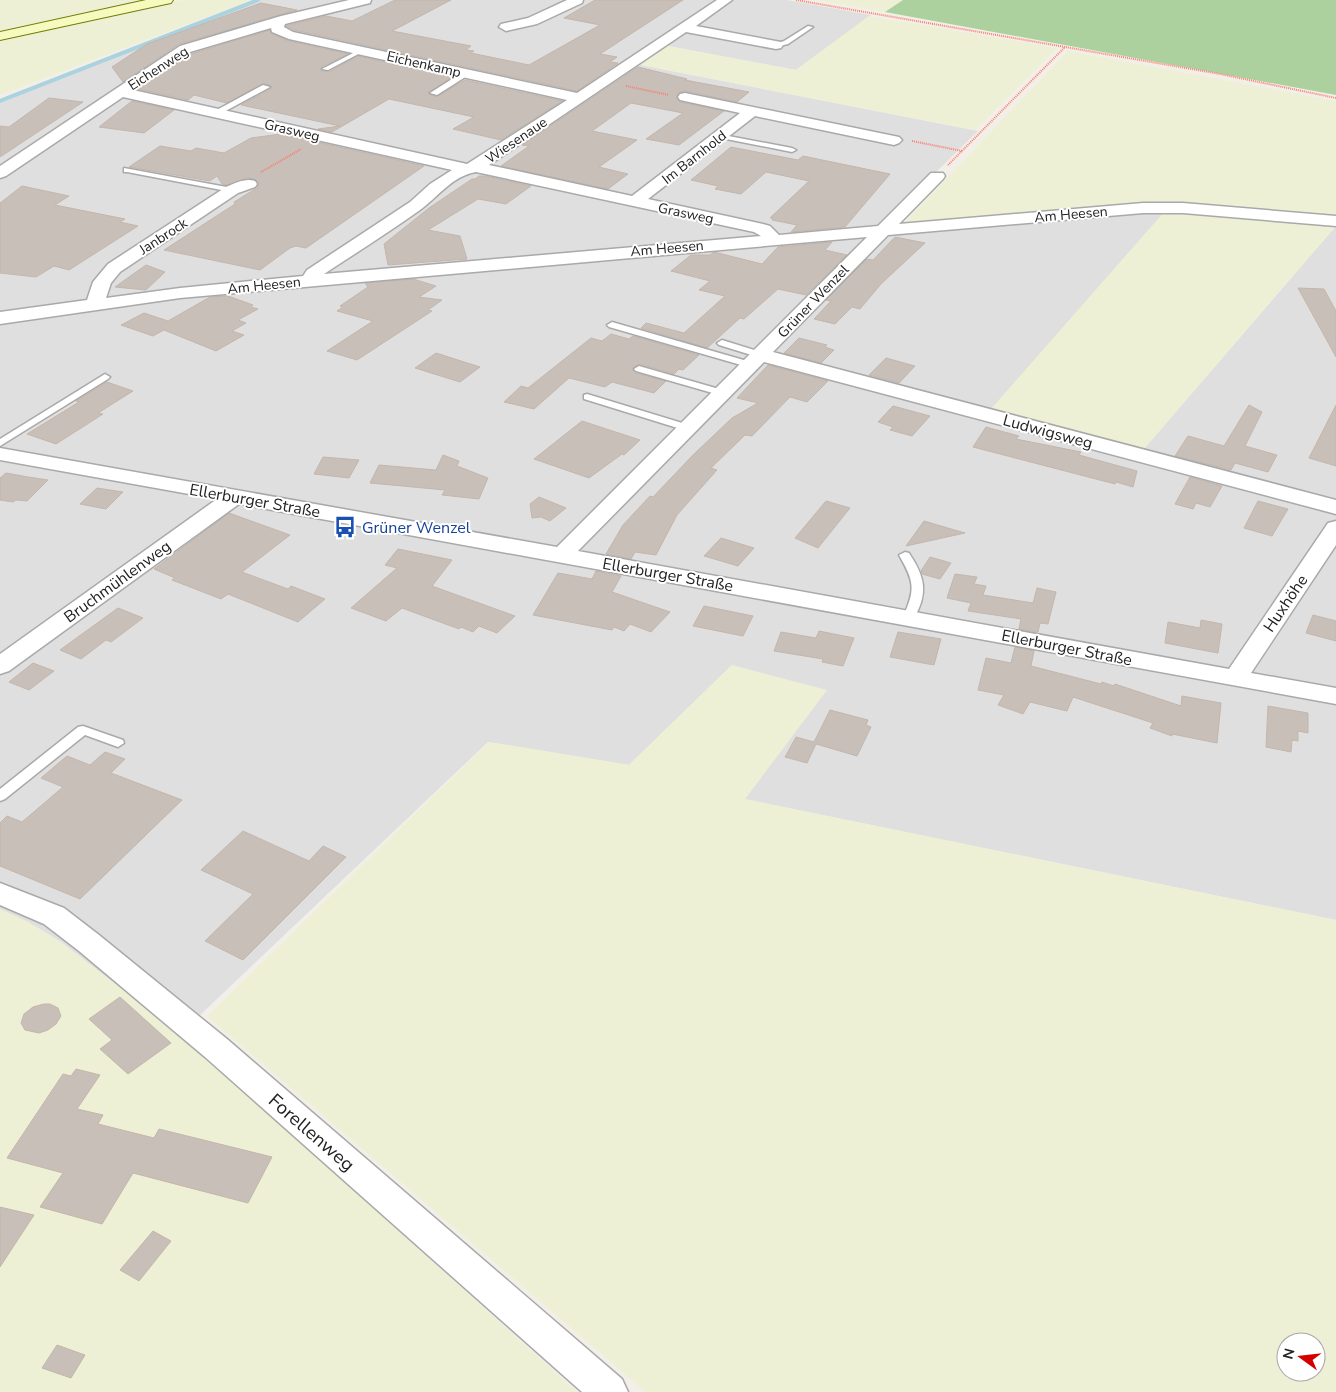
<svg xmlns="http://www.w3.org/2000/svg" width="1336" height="1392" font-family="'Nunito Sans',sans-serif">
<rect width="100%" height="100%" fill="#f2efe9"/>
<!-- residential -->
<polygon fill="#e0dfdf" points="259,0 787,0 871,15 796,70 663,45 636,64 978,131 882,225 1165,210 1143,450 1336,226 1336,920 744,799 732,665 629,765 488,742 180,1034 61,942 28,922 0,909 0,101"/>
<!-- farmland -->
<g fill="#eef0d5" fill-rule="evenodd">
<polygon points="0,0 145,0 0,32"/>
<polygon points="183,0 252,0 0,95 0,41"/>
<polygon points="818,0 903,0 885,12"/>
<polygon points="869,16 1057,48 975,130 635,64 662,45 796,70"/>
<polygon points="1068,51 1336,101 1336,217 1154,202 917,223 906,221"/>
<polygon points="1165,211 1336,226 1143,450 991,409"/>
<path d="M732,665l95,25 -82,109 591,121v472h-690l-439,-376 282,-274 140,23zM1286,1342h30v30h-30z"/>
<polygon points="0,909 28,922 61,942 180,1034 577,1392 0,1392"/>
</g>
<!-- forest -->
<polygon fill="#add19e" points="903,0 1336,0 1336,95 885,12"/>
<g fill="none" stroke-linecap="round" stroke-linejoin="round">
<!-- stream -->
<polyline stroke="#aad3df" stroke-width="4" points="0,101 258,0"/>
</g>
<!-- building -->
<g fill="#c7bfb8" stroke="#c4b6ab">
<polygon points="395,0 451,0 392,31 471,46 466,50 474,51 471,53 529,65 600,25 564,18 595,0 683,0 600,54 617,57 610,62 618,63 577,91 294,30 286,26 326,16 352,21"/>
<polygon points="261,3 297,10 179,44 123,82 112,67 147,44"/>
<polygon points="270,30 271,34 289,41 348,54 321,67 322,71 329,72 358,56 452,77 428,93 436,97 465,80 562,101 501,140 453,129 474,117 389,99 332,132 318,129 340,126 241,105 272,88 264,83 227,103 194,95 188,100 138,89 191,54"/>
<polygon points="638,67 687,79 685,80 749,92 737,102 685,91 678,93 676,98 680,102 724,111 679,145 646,139 683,113 631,103 592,131 637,140 599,167 628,174 608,189 501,166 529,146 522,145"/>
<polygon points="49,98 83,102 0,157 0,126 9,127"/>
<polygon points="132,101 174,110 144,133 99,127"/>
<polygon points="281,134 424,166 306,248 296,246 290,248 260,270 164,250 235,204 234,202 257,188 259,183 255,179 247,178 227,185 222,184 217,176 210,181 129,167 160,146 191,151 196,148 224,153 251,138"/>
<polygon points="731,147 798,160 803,156 890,174 845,227 791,232 797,225 772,220 773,218 770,218 809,181 766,172 741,194 715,189 718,186 691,180"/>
<polygon points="479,176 486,176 531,186 506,204 478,199 428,230 460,236 467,259 388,265 384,244 429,208 472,179 475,179"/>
<polygon points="22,186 69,196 55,205 125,219 120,222 138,226 69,270 54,266 36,277 0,273 0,203"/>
<polygon points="895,237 925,243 881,284 860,309 852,307 835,324 814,319 831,301 826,300 867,259 873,260"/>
<polygon points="832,242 825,250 847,255 806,295 778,289 744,319 740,318 707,348 641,328 646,323 684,333 725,296 699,290 710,281 671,271 691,255 710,255 714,252 762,264 778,247"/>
<polygon points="146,265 165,272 146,290 115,287"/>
<polygon points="413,279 436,286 419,297 442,300 428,310 432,311 357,360 327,351 373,321 337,311 343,307 340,306 368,287 365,283"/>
<polygon points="1298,288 1324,289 1336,311 1336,357"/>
<polygon points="228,296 253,305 251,307 258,309 238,320 246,323 232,331 244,335 216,351 164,330 153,336 121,325 144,313 168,321 210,297"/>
<polygon points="611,334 629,339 633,336 699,355 683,370 679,369 674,374 640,364 633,367 633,370 635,373 666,381 654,393 612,382 605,387 569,378 534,409 504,402 521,386 528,388 591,338 602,341"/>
<polygon points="799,338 827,345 825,347 834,350 821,363 784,353"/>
<polygon points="436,353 480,367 460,382 415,368"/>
<polygon points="886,358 915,366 899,383 869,375"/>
<polygon points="768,365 828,381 807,402 790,397 752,436 745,435 711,468 717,470 677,515 656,555 635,552 631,559 606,554 623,525 650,496 653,497 693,455 732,418 758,403 737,398"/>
<polygon points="107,382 133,391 98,413 103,414 56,444 27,434 79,402 76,401"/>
<polygon points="1249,405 1262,412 1245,446 1277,455 1268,472 1235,463 1231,470 1175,456 1188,436 1224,446"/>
<polygon points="1336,405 1336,466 1309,458"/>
<polygon points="893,406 930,416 912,436 890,430 893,427 878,422"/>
<polygon points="582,421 640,440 624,455 622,454 589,478 534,459"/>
<polygon points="986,427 1019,436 1016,439 1081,452 1079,455 1137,471 1133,487 1116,482 1115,484 973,447"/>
<polygon points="443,455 459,461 457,466 488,478 479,499 442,495 445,490 370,483 379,465 436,470"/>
<polygon points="323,457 359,460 349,478 314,474"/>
<polygon points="6,473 28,477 48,480 27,501 16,500 13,502 0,500 0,478"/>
<polygon points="1190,477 1222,486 1210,507 1196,503 1193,509 1175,504"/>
<polygon points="97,488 123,492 106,509 80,504"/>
<polygon points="539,497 566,508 550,521 541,517 532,518 530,504"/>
<polygon points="826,501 850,508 818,548 795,538"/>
<polygon points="1258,501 1288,509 1272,536 1244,528"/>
<polygon points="229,513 290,535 242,572 288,589 291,586 325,599 298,622 228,594 221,599 172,580 175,578 154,569"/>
<polygon points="924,521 965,533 906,546"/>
<polygon points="721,538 754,548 738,566 704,556"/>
<polygon points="398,549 452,560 432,586 515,616 497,633 479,626 473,632 461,627 459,629 402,608 386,621 351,608 397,568 385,565"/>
<polygon points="930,557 951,563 940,579 922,574 921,571"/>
<polygon points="596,571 621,576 612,592 670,612 651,632 630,624 624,631 614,627 612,630 533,615 558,573 592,579"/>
<polygon points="955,574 977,577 974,584 986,586 983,595 1033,603 1037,588 1056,592 1048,624 1040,623 1038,632 1019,629 1021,619 968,611 971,603 947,598"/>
<polygon points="704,606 753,616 743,636 693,626"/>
<polygon points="118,608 143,618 111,642 106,640 81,659 60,650"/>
<polygon points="1313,615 1336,621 1336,641 1306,633"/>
<polygon points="1201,620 1222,624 1218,653 1165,643 1168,622 1200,628"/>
<polygon points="819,631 854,638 843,666 822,662 823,659 774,651 781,632 816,638"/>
<polygon points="898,632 941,639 934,665 890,657"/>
<polygon points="1015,647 1034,651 1031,666 1101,684 1102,682 1114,686 1115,684 1181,706 1182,696 1221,703 1217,743 1172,734 1172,736 1150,728 1153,723 1073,697 1067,711 1030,702 1023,714 998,705 1004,695 978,690 986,658 1011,663"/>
<polygon points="33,663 54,671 29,690 9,682"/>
<polygon points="1268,706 1308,713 1308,733 1298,731 1298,741 1292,740 1291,752 1266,747"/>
<polygon points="830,710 868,720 866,725 871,727 857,756 816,744 807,763 785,757 796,737 814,742"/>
<polygon points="105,752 125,759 111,773 182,800 80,899 0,866 0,823 7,816 22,822 63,787 41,778 67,756 90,765"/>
<polygon points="243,831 309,861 323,846 346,857 243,960 205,941 253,894 201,870"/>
<polygon points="120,997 171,1043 128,1074 100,1049 112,1040 89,1019"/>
<polygon points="44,1004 50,1004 58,1008 61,1016 56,1024 48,1030 39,1033 25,1030 21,1023 24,1014 33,1007"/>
<polygon points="76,1069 100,1075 77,1109 103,1115 98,1124 154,1138 159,1129 272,1157 248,1203 133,1173 102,1224 40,1207 63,1173 7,1158 63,1074 71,1076"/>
<polygon points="0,1207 34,1215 0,1267"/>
<polygon points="153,1231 171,1241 139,1281 120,1270"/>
<polygon points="57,1345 85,1355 71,1378 42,1368"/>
</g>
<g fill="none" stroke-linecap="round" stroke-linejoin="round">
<!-- lane casing -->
<g stroke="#a9a9a9" stroke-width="3">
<g id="lane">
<polygon points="808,26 813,27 788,44 776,47 773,45 784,41"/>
<polygon points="361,49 366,50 328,70 322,69"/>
<polygon points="463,72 470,74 437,95 430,93"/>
<polygon points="263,85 270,87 220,114 213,112"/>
<polygon points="718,134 792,148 796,150 792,152 721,138 717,136"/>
<polygon points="124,168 232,188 236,190 232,192 127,172 124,172"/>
<polygon points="612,322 754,363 756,365 754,367 748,367 609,327 607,325"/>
<polygon points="722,340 764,353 766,355 761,358 719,345 717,343"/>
<polygon points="639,366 726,391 728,393 723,396 636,371 634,369"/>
<polygon points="105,374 110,377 108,379 0,446 0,439"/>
<polygon points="587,394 692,426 693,428 692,430 684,430 584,399 584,395"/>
<path d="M905,552l4,1c16,24 20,40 4,67l-4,1 -6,-4c13,-28 11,-36 -4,-62z"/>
<polygon points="83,726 123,740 124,743 118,747 85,735 5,799 0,801 0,789 78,727"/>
</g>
</g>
<!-- street casing -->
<g stroke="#a9a9a9" stroke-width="3">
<g id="street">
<path d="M349,0h22l-1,3 -85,21 -1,3 9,5 284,61 140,-93h15l-36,26 85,16 2,3 -2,3 -5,1 -90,-17 -197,133 143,31 108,-83 -60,-13 -2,-3 2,-3 5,-1 214,44 3,3 -3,3 -5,2 -139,-29 -107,83 115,25 7,2 9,9 99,-9 53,-53h12l2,3 -2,3 -44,45 244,-21h40l153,13v10l-153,-13h-40l-255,22 -115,117 563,148v14l-572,-152 -186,189 651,118 99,-146 8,-2v24l-85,128 85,15v16l-1097,-200 -230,167 -9,3v-20l217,-155 -217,-39v-12l557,99 310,-310 -687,61 -180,26v-12l87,-12 6,-18 15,-18 118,-77c10,-4 19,-9 29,-6l2,3 -2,3 -17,6 -118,79 -9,11 -5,15 74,-10 123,-12 4,-6 103,-68 20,-18 22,-14 -329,-73 -117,79 -6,2v-12l180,-120 101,-30zM271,28l1,4 17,7 278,61 -100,64 -334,-74 57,-38zM476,172l278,60 7,4 -437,38c32,-21 65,-42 96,-64 18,-13 32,-34 56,-38z"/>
<polygon points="567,0 583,0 582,3 537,24 506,31 499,27 501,24 528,18"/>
<polygon points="0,883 64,908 99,935 227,1039 622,1379 628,1392 582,1392 205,1057 79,951 44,924 0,905"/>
</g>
</g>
<!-- secondary casing -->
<g stroke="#707d05" stroke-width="2">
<polygon id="secondary" points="146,0 173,0 171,3 166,4 0,40 0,32"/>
</g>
<!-- path -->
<g stroke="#fa8072" stroke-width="2" stroke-dasharray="1 1" stroke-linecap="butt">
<polyline points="796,0 1220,74 1336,98"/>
<polyline points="626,86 669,95"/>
<polyline points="912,141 962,151"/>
<polyline points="948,165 1065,47"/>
<polyline points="261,172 301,149"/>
</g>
<!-- lane -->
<use href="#lane" fill="#fff" fill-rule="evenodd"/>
<!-- street -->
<use href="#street" fill="#fff" fill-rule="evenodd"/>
<!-- secondary -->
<use href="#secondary" fill="#f7fabf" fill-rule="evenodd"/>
</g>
<!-- icons -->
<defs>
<g id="bus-bare" transform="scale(1.725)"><path d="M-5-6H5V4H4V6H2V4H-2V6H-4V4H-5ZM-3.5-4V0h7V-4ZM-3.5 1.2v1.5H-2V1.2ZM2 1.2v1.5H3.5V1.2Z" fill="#1a4fb4" stroke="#fff" stroke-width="2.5" paint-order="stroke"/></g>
</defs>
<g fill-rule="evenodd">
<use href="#bus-bare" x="345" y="527"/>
</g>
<g text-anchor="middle" stroke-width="4" stroke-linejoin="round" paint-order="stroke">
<!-- far-street labels -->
<g font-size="14" fill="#222" stroke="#fff">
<text transform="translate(424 64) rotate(13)" y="5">Eichenkamp</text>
<text transform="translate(158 68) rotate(-33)" y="5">Eichenweg</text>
<text transform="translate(292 130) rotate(13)" y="5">Grasweg</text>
<text transform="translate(516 140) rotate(-34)" y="5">Wiesenaue</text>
<text transform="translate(694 157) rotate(-38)" y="5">Im Barnhold</text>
<text transform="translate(686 213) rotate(12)" y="5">Grasweg</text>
<text transform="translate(1071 214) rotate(-5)" y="5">Am Heesen</text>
<text transform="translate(163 236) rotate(-33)" y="5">Janbrock</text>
<text transform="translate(667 248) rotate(-5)" y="5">Am Heesen</text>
<text transform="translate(264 285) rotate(-6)" y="5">Am Heesen</text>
<text transform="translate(813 301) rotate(-46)" y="5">Grüner Wenzel</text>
</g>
<!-- street labels -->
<g font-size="16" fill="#222" stroke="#fff">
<text transform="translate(1048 431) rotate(15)" y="6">Ludwigsweg</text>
<text transform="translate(255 500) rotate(10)" y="6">Ellerburger Straße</text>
<text transform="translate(668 574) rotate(10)" y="6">Ellerburger Straße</text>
<text transform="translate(117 581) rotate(-36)" y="6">Bruchmühlenweg</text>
<text transform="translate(1285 603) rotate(-56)" y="6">Huxhöhe</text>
<text transform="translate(1067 647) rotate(11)" y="6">Ellerburger Straße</text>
</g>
<!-- transit labels -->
<g font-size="16" fill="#164399" stroke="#fff" text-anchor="start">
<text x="362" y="533">Grüner Wenzel</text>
</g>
<!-- near-street labels -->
<g font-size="19" fill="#222" stroke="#fff">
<text transform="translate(312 1132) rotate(41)" y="7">Forellenweg</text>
</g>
</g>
<!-- north arrow -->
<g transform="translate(1301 1357) rotate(285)"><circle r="24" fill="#ffffff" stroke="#a7a7a7"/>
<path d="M0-4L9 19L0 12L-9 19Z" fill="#d40000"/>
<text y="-8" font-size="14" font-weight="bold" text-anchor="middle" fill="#222222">N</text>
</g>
</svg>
